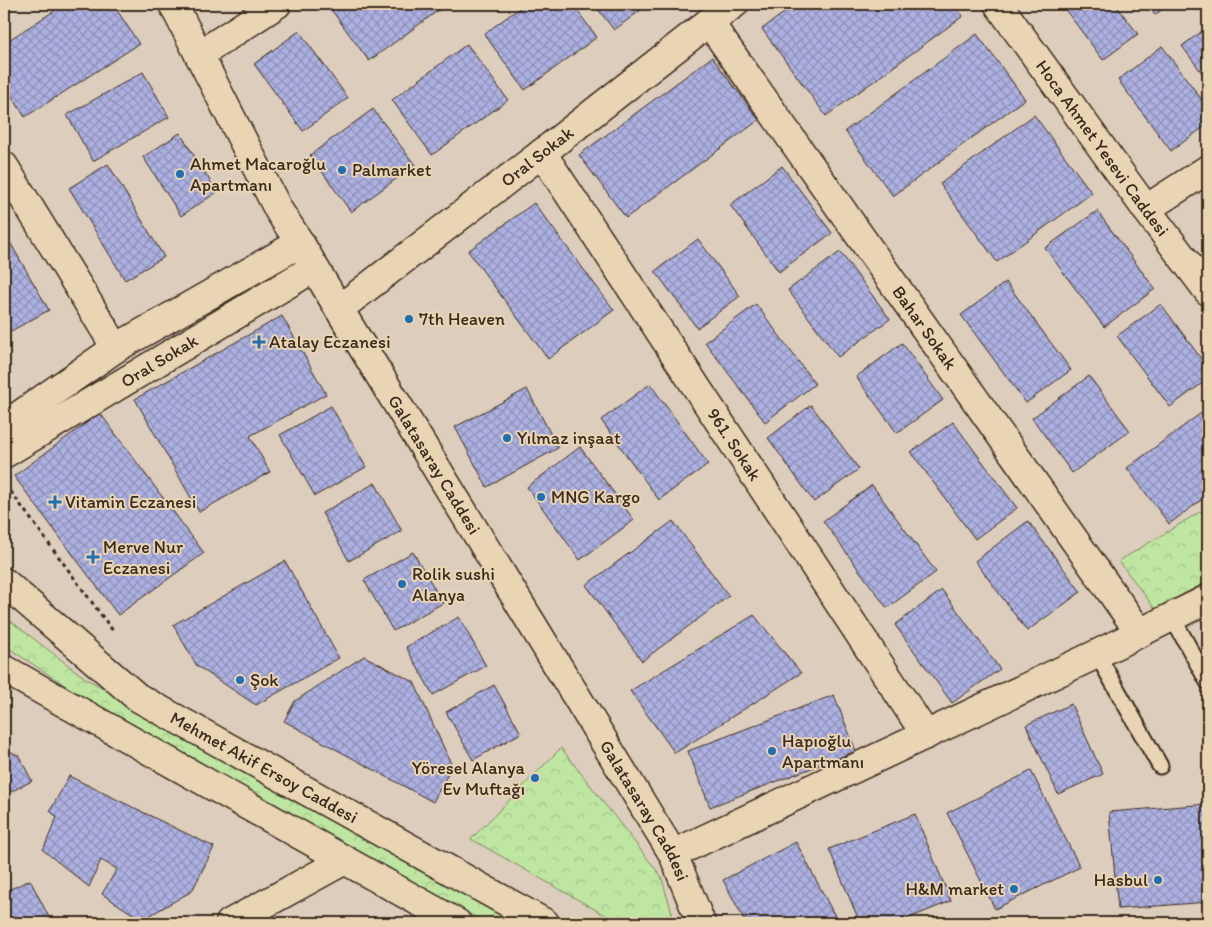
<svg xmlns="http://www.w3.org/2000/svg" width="1212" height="927" font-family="Itim,sans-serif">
<defs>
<pattern id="park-crowns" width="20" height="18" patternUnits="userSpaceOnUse" patternTransform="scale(1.25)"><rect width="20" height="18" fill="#bee6a2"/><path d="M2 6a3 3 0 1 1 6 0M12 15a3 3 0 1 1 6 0" fill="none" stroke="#a4c58b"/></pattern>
<pattern id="building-cross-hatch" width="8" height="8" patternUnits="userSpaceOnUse" patternTransform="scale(1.25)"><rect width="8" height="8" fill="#adb1e2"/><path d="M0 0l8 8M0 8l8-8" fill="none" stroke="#8e90b7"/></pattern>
</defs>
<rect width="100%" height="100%" fill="#ddcdbc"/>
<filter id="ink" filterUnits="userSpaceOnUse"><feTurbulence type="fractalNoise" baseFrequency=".02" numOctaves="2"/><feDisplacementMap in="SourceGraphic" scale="10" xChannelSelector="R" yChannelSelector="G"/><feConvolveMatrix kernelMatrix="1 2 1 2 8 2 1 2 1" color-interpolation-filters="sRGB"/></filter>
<g filter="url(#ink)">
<!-- park -->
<g fill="url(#park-crowns)" stroke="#7c8860">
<polygon points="1208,507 1208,581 1155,609 1119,561"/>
<polygon points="4,616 85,678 518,923 486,923 78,694 4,645"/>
<polygon points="561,748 661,876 675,923 619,923 471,839"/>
</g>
<!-- building -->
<g fill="url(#building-cross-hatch)" stroke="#3b2a1e">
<polygon points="65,4 113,4 139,44 25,117 4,84 4,43"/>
<polygon points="327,4 447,4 369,61"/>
<polygon points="525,4 572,4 597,37 525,90 484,34"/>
<polygon points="594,4 649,4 614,30"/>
<polygon points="796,4 954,4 963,16 826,116 762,29"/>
<polygon points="1061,4 1115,4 1138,34 1103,60"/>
<polygon points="1147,4 1169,4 1155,15"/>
<polygon points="1208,27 1208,81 1182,46"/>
<polygon points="299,31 348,98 303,131 254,64"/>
<polygon points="977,34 1025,99 893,196 845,131"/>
<polygon points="467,44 508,100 432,155 392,100"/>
<polygon points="1162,46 1208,108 1208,124 1171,151 1118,80"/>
<polygon points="712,57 759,120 626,218 579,155"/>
<polygon points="143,72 169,117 93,161 67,115"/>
<polygon points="373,109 415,165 351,212 310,155"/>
<polygon points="1034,115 1092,193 997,262 940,184"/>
<polygon points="180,133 217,192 181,216 143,157"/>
<polygon points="108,164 164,257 125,280 69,188"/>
<polygon points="782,166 832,233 779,272 730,205"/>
<polygon points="534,203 614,310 548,359 468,251"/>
<polygon points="1097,211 1155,289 1104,327 1045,248"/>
<polygon points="4,232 49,310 4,335"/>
<polygon points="698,239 740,296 697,328 655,271"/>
<polygon points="840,252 890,319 838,357 788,290"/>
<polygon points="1006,282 1071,370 1026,403 961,315"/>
<polygon points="756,304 815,384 765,422 705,342"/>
<polygon points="1161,304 1208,368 1208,379 1170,407 1117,336"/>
<polygon points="282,316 326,394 250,436 270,472 199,512 135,399"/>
<polygon points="902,343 943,400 897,433 856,377"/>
<polygon points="1089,376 1130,431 1072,473 1032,418"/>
<polygon points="650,384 708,464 659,500 601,420"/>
<polygon points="527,389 558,448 487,487 455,427"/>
<polygon points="811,405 859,469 814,502 768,438"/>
<polygon points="331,406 366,467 315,496 280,435"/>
<polygon points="1208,408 1208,495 1169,524 1127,468"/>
<polygon points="100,413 204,553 118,615 14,476"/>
<polygon points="953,422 1017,508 975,539 911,452"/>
<polygon points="580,447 634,520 580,560 527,487"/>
<polygon points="375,483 402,531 349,561 322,513"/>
<polygon points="872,485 936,572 887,608 823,521"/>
<polygon points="673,521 729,596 642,661 586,585"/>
<polygon points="1028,521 1081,592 1027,631 975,561"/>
<polygon points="413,552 443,603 393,631 364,580"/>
<polygon points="285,561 339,658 256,705 197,666 173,625"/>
<polygon points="942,590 1000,669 952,703 895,625"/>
<polygon points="754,615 801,673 675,753 630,691"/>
<polygon points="459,617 486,666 433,695 406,647"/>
<polygon points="364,656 414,682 452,766 433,802 284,721 295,701"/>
<polygon points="494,685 521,733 473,760 446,712"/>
<polygon points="834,695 856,751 710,807 688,751"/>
<polygon points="1071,704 1103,774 1058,794 1026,725"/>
<polygon points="4,748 19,756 32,781 4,795"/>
<polygon points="1031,771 1080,867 995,909 947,813"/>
<polygon points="69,776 214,847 192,891 142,920 102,894 117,869 101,860 89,887 43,850 57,817 50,811"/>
<polygon points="1208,804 1208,902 1118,909 1109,812"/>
<polygon points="915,814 951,901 897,923 860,923 829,849"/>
<polygon points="796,842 837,920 831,923 746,923 723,880"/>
<polygon points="30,880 52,923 4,923 4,892"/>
</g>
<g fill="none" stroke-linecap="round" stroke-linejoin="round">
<!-- lane casing -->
<g stroke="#3b2a1e" stroke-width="19">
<g id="lane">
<polyline points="1172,617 1208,682"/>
<polyline points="1097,654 1160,766"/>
</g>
</g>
<!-- street casing -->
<g stroke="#3b2a1e" stroke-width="31">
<g id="street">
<path id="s1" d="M709,22l431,611"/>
<polyline points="199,55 277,4"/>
<path id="s2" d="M542,153l384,582"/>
<polyline points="4,166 116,348"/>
<polyline points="1146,209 1208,169"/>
<path id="s3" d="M339,309l203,-156 167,-131 25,-18"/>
<polyline points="4,426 116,348 300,243"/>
<path id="s4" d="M4,454l310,-186"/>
<polyline points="673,854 1097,654 1208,599"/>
<polyline points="230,923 345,860"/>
</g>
</g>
<!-- secondary casing -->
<g stroke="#3b2a1e" stroke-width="31">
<g id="secondary">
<path id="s5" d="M173,4l106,207 21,32 39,66 334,545 28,69"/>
<path id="s6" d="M998,4l148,205 62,82"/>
<path id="s7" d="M4,582l133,115 408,226"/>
<polyline points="4,669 457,923"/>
</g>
</g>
<!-- path -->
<polyline stroke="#3b2a1e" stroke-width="3" stroke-dasharray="4 4" stroke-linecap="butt" points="6,485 113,631"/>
<!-- lane -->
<use href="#lane" stroke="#e9d4b3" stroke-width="15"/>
<!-- street -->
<use href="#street" stroke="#e9d4b3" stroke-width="28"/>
<!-- secondary -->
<use href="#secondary" stroke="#e9d4b3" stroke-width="28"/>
</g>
</g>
<!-- markers -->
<g fill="#1f6fb2" stroke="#e9d4b3" stroke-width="2">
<circle cx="342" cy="170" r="5"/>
<circle cx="180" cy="174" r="5"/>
<circle cx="409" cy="319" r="5"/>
<path d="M256.5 334.5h5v5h5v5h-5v5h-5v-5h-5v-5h5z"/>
<circle cx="507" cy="438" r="5"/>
<circle cx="541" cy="497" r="5"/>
<path d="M52.5 494.5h5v5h5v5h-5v5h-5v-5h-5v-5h5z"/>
<path d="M90.5 549.5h5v5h5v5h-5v5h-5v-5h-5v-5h5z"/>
<circle cx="402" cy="584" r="5"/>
<circle cx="240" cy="680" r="5"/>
<circle cx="772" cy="751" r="5"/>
<circle cx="535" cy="778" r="5"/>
<circle cx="1158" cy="880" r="5"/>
<circle cx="1014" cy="889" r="5"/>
</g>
<g text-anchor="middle" stroke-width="4" stroke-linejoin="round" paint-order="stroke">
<!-- street labels -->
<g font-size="18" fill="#3b2a1e" stroke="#e9d4b3">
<text dy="6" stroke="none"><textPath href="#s6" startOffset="178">Hoca Ahmet Yesevi Caddesi</textPath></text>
<text dy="6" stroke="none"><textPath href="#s3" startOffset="250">Oral Sokak</textPath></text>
<text dy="6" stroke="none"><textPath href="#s1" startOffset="374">Bahar Sokak</textPath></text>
<text dy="6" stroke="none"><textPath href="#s4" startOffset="181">Oral Sokak</textPath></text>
<text dy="6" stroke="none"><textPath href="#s2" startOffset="349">961. Sokak</textPath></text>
<text dy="6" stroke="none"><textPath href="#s5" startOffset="530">Galatasaray Caddesi</textPath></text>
<text dy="6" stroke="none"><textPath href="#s7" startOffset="321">Mehmet Akif Ersoy Caddesi</textPath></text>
<text dy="6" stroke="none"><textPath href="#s5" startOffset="935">Galatasaray Caddesi</textPath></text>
</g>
<!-- poi labels -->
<g font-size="18" fill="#3b2a1e" stroke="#e9d4b3" text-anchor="start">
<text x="190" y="170">Ahmet Macaroğlu<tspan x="190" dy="21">Apartmanı</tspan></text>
<text x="352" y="176">Palmarket</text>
<text x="419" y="325">7th Heaven</text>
<text x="269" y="348">Atalay Eczanesi</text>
<text x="517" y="444">Yılmaz inşaat</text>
<text x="551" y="503">MNG Kargo</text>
<text x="65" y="508">Vitamin Eczanesi</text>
<text x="103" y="553">Merve Nur<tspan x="103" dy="21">Eczanesi</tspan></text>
<text x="412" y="580">Rolik sushi<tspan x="412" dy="21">Alanya</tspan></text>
<text x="250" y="686">Şok</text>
<text x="782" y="747">Hapıoğlu<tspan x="782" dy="21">Apartmanı</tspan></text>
<text x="525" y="774" text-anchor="end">Yöresel Alanya<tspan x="525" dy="21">Ev Muftağı</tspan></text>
<text x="1148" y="886" text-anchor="end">Hasbul</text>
<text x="1004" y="895" text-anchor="end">H&amp;M market</text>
</g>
</g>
<!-- margin -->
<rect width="1212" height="927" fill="none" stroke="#e9d4b3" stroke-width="20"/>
<rect x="10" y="10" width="1192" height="907" fill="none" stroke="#3b2a1e" stroke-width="2" filter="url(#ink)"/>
</svg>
